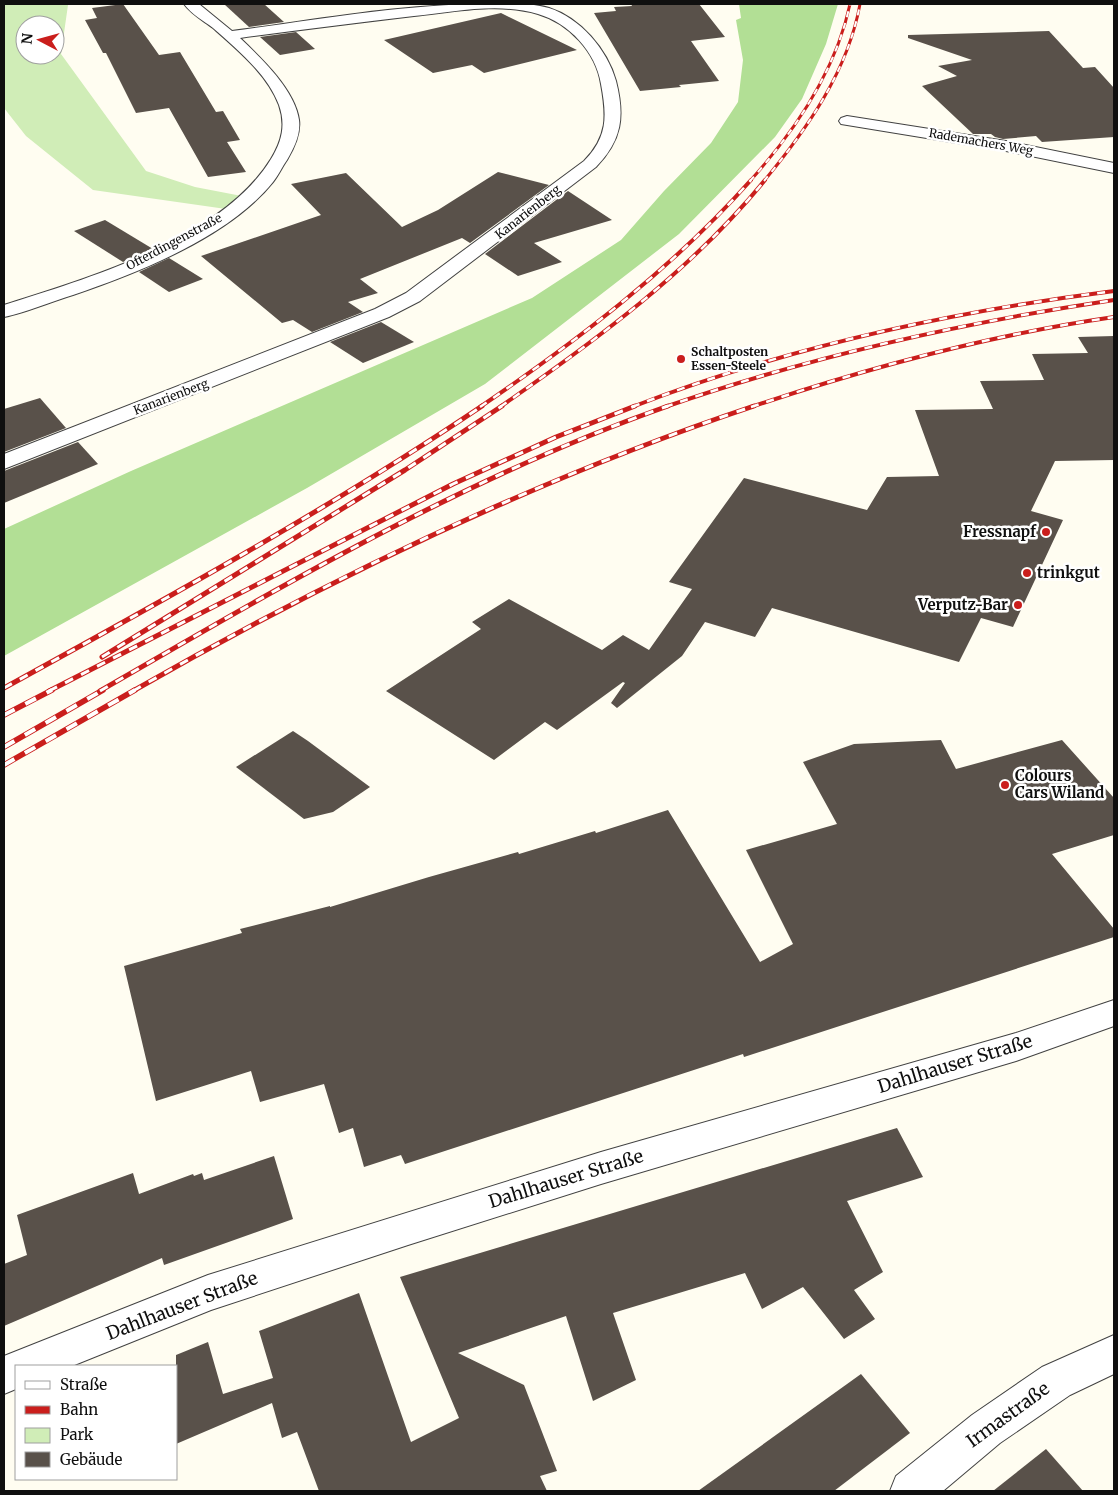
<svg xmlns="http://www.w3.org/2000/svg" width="1118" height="1495" font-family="Merriweather,serif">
<rect width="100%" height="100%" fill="#fffdf1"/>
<!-- green -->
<path fill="#d0edb7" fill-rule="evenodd" d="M4,4h69l-5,1 -7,49 85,117 49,16 52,10 -14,13 -140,-20 -67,-54 -22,-28zM25,25h30v30h-30z"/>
<!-- forest -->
<polygon fill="#b2df95" points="739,4 838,4 826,44 802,99 775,137 679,234 485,384 307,488 4,656 4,529 131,471 532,298 621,240 664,191 711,143 738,102 743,60 736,20 741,18"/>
<!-- building -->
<g fill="#59514a">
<polygon points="123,4 159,55 180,52 216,112 223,111 240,140 227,142 246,172 208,177 169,108 136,113 106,53 103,53 85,20 97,18 92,8"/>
<polygon points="224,4 264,4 284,22 249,27"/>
<polygon points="631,4 699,4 725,37 691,41 719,81 679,85 681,87 640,91 594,13 616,11 614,7 632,6"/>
<polygon points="501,13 577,50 484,73 472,65 433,73 384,40"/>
<polygon points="1049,31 1083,68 1095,67 1114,88 1114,137 1042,142 1036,136 1003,139 995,137 991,134 973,134 922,86 957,76 938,66 972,60 908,38 908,35"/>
<polygon points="296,32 315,49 280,55 260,37"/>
<polygon points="498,172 549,185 470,243 462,238 360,279 378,293 348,302 363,312 312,332 293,320 282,323 201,256 321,215 291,184 346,173 402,227 438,210"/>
<polygon points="568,191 612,220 534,243 562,262 518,276 485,254"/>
<polygon points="105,220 153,249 123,262 74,231"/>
<polygon points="169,258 203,279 169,292 139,272"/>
<polygon points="381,322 414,342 363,363 330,342"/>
<polygon points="1114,336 1114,460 1055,461 1031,511 1063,520 1013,627 981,618 959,662 772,608 755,637 705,622 682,656 617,708 611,703 625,683 623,682 557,730 545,722 494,760 386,691 481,629 472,622 509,599 602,650 623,635 649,650 692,589 669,582 744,478 867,510 887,477 939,476 915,410 993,409 980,381 1044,380 1032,354 1088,353 1078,337"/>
<polygon points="40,398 66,428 4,452 4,409"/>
<polygon points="78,442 98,464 4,503 4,471"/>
<polygon points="293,731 308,741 370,787 333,812 304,819 236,767"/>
<polygon points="941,740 956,769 1062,740 1114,798 1114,835 1052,854 1114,929 1114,937 744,1057 743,1054 405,1164 401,1155 364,1167 353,1128 339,1133 324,1084 260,1102 251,1071 156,1101 124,966 242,933 240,929 330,906 330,907 429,877 518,852 519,854 595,831 596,833 668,810 760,962 793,944 746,850 837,824 803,762 854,744"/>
<polygon points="897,1128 923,1177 847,1201 883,1272 854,1290 875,1319 844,1339 803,1287 762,1309 745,1273 613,1313 636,1380 593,1401 566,1316 458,1353 524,1385 557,1471 540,1476 547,1491 319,1491 297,1432 282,1438 272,1403 176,1444 176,1355 208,1342 223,1394 273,1378 259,1331 359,1293 411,1442 459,1418 400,1277"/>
<polygon points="274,1156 293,1219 164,1265 162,1258 4,1326 4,1264 27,1255 17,1215 133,1173 139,1194 193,1174 194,1176 202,1173 204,1180"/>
<polygon points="861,1374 910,1433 834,1491 698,1491"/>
<polygon points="1046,1449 1083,1491 993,1491"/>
</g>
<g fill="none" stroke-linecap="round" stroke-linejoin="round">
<!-- minor casing -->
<g stroke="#424242" stroke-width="2">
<g id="minor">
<path d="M184,4h15l33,27c85,-11 171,-27 256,-27 21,0 41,-2 61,4 31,10 58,41 67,73 9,36 6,59 -20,86l-176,134 -31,16 -385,152v-15l371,-145 31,-16 178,-132c24,-24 23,-45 17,-77 -5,-32 -32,-61 -63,-70 -40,-12 -84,-2 -124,2 -58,7 -116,14 -174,22 21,20 55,52 59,82 2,14 -5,28 -12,40 -5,7 -9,16 -14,22 -44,55 -135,91 -200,113 -23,7 -46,17 -69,22v-12c85,-27 218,-66 267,-146 11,-18 15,-34 8,-54 -11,-30 -42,-56 -66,-77 -9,-7 -22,-14 -29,-24z"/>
<polygon points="847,116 1006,141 1114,163 1114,173 1006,151 841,124 839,121 841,118"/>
<polygon points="1114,1000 1114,1026 1016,1061 601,1184 408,1245 211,1310 72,1366 16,1366 16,1389 4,1394 4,1356 208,1275 601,1152 1016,1033"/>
<polygon points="1114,1335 1114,1374 1070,1395 1000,1443 943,1491 890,1491 896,1476 972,1415 1042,1367"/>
</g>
</g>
<!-- minor -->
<use href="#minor" fill="#fff" fill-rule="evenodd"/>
<!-- rail-far3 casing -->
<g stroke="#ca1e1c" stroke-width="3">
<g id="rail-far3">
<path d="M750,181c45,-50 86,-111 100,-177"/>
<path d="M764,181c43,-52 84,-110 96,-177"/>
</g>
</g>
<!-- rail-far2 casing -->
<g stroke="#ca1e1c" stroke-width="4">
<g id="rail-far2">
<path d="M480,407c98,-67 192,-138 271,-227"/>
<path d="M500,407c95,-66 192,-137 265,-227"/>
<path d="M632,407c155,-60 317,-95 482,-116"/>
<path d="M665,407c146,-51 296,-84 449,-107"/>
<path d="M751,407c119,-40 239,-72 363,-90"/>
</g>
</g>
<!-- rail-far1 casing -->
<g stroke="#ca1e1c" stroke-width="5">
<g id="rail-far1">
<polyline points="102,657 405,470 502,406"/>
<path d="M4,688c162,-89 325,-179 478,-282"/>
<polyline points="49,691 453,484 556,437 635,406"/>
<path d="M100,691c183,-106 368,-215 568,-285"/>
<path d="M133,691c199,-114 403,-212 621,-285"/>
</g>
</g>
<!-- rail casing -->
<g stroke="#ca1e1c" stroke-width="5.5">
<g id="rail">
<polyline points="4,715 52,690"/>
<polyline points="4,747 103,690"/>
<polyline points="4,765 135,690"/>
</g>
</g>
<!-- rail-far3 -->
<use href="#rail-far3" stroke="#fff" stroke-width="2" stroke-dasharray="6" stroke-linecap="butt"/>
<!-- rail-far2 -->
<use href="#rail-far2" stroke="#fff" stroke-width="2.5" stroke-dasharray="8" stroke-linecap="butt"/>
<!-- rail-far1 -->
<use href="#rail-far1" stroke="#fff" stroke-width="3" stroke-dasharray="9" stroke-linecap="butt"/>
<!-- rail -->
<use href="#rail" stroke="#fff" stroke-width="4" stroke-dasharray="12" stroke-linecap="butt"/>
</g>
<!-- markers -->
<g fill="#ca1e1c" stroke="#fff" stroke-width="2">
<circle cx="681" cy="359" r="5"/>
<circle cx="1046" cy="532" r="5"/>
<circle cx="1027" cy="573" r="5"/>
<circle cx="1018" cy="605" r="5"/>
<circle cx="1005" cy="785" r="5"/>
</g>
<g text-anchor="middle" stroke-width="5" stroke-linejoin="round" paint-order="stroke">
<!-- far-street labels -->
<g font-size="12" fill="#0f0f0f" stroke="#fff">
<text transform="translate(981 142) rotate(10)" y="4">Rademachers Weg</text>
<text transform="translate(528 212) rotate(-38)" y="4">Kanarienberg</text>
<text transform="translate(174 242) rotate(-28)" y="4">Ofterdingenstraße</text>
<text transform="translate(171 397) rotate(-21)" y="4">Kanarienberg</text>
</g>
<!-- far-poi labels -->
<g font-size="12" font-weight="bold" fill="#0f0f0f" stroke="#fff" text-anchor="start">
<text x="691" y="356">Schaltposten<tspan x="691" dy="14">Essen-Steele</tspan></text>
</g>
<!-- poi labels -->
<g font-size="15" font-weight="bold" fill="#0f0f0f" stroke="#fff" text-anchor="end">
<text x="1036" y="537">Fressnapf</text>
<text x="1037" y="578" text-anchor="start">trinkgut</text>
<text x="1008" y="610">Verputz-Bar</text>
<text x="1015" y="781" text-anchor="start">Colours<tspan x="1015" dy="17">Cars Wiland</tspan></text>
</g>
<!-- near-street labels -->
<g font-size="18" fill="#0f0f0f" stroke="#fff">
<text transform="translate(955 1064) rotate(-17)" y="6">Dahlhauser Straße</text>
<text transform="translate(566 1179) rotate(-17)" y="6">Dahlhauser Straße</text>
<text transform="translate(182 1306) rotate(-21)" y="6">Dahlhauser Straße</text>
<text transform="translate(1008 1415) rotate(-36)" y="6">Irmastraße</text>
</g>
</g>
<!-- border -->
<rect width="1118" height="1495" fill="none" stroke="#0f0f0f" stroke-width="10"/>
<!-- legend -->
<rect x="15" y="1365" width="162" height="115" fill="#ffffff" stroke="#9f9f9f"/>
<rect x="25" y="1381" width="25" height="8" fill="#ffffff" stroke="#9f9f9f"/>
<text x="60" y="1390" font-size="15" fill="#0f0f0f">Straße</text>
<rect x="25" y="1406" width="25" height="8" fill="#ca1e1c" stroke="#9f9f9f"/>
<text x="60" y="1415" font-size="15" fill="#0f0f0f">Bahn</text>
<rect x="25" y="1428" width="25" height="15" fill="#d0edb7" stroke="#9f9f9f"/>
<text x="60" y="1440" font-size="15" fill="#0f0f0f">Park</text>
<rect x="25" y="1452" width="25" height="15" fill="#59514a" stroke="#9f9f9f"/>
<text x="60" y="1465" font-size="15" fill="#0f0f0f">Gebäude</text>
<!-- north arrow -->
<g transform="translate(40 40) rotate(276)"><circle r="24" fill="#ffffff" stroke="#9f9f9f"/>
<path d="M0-4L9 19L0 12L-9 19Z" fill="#ca1e1c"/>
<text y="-8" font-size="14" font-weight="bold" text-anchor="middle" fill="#0f0f0f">N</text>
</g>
</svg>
